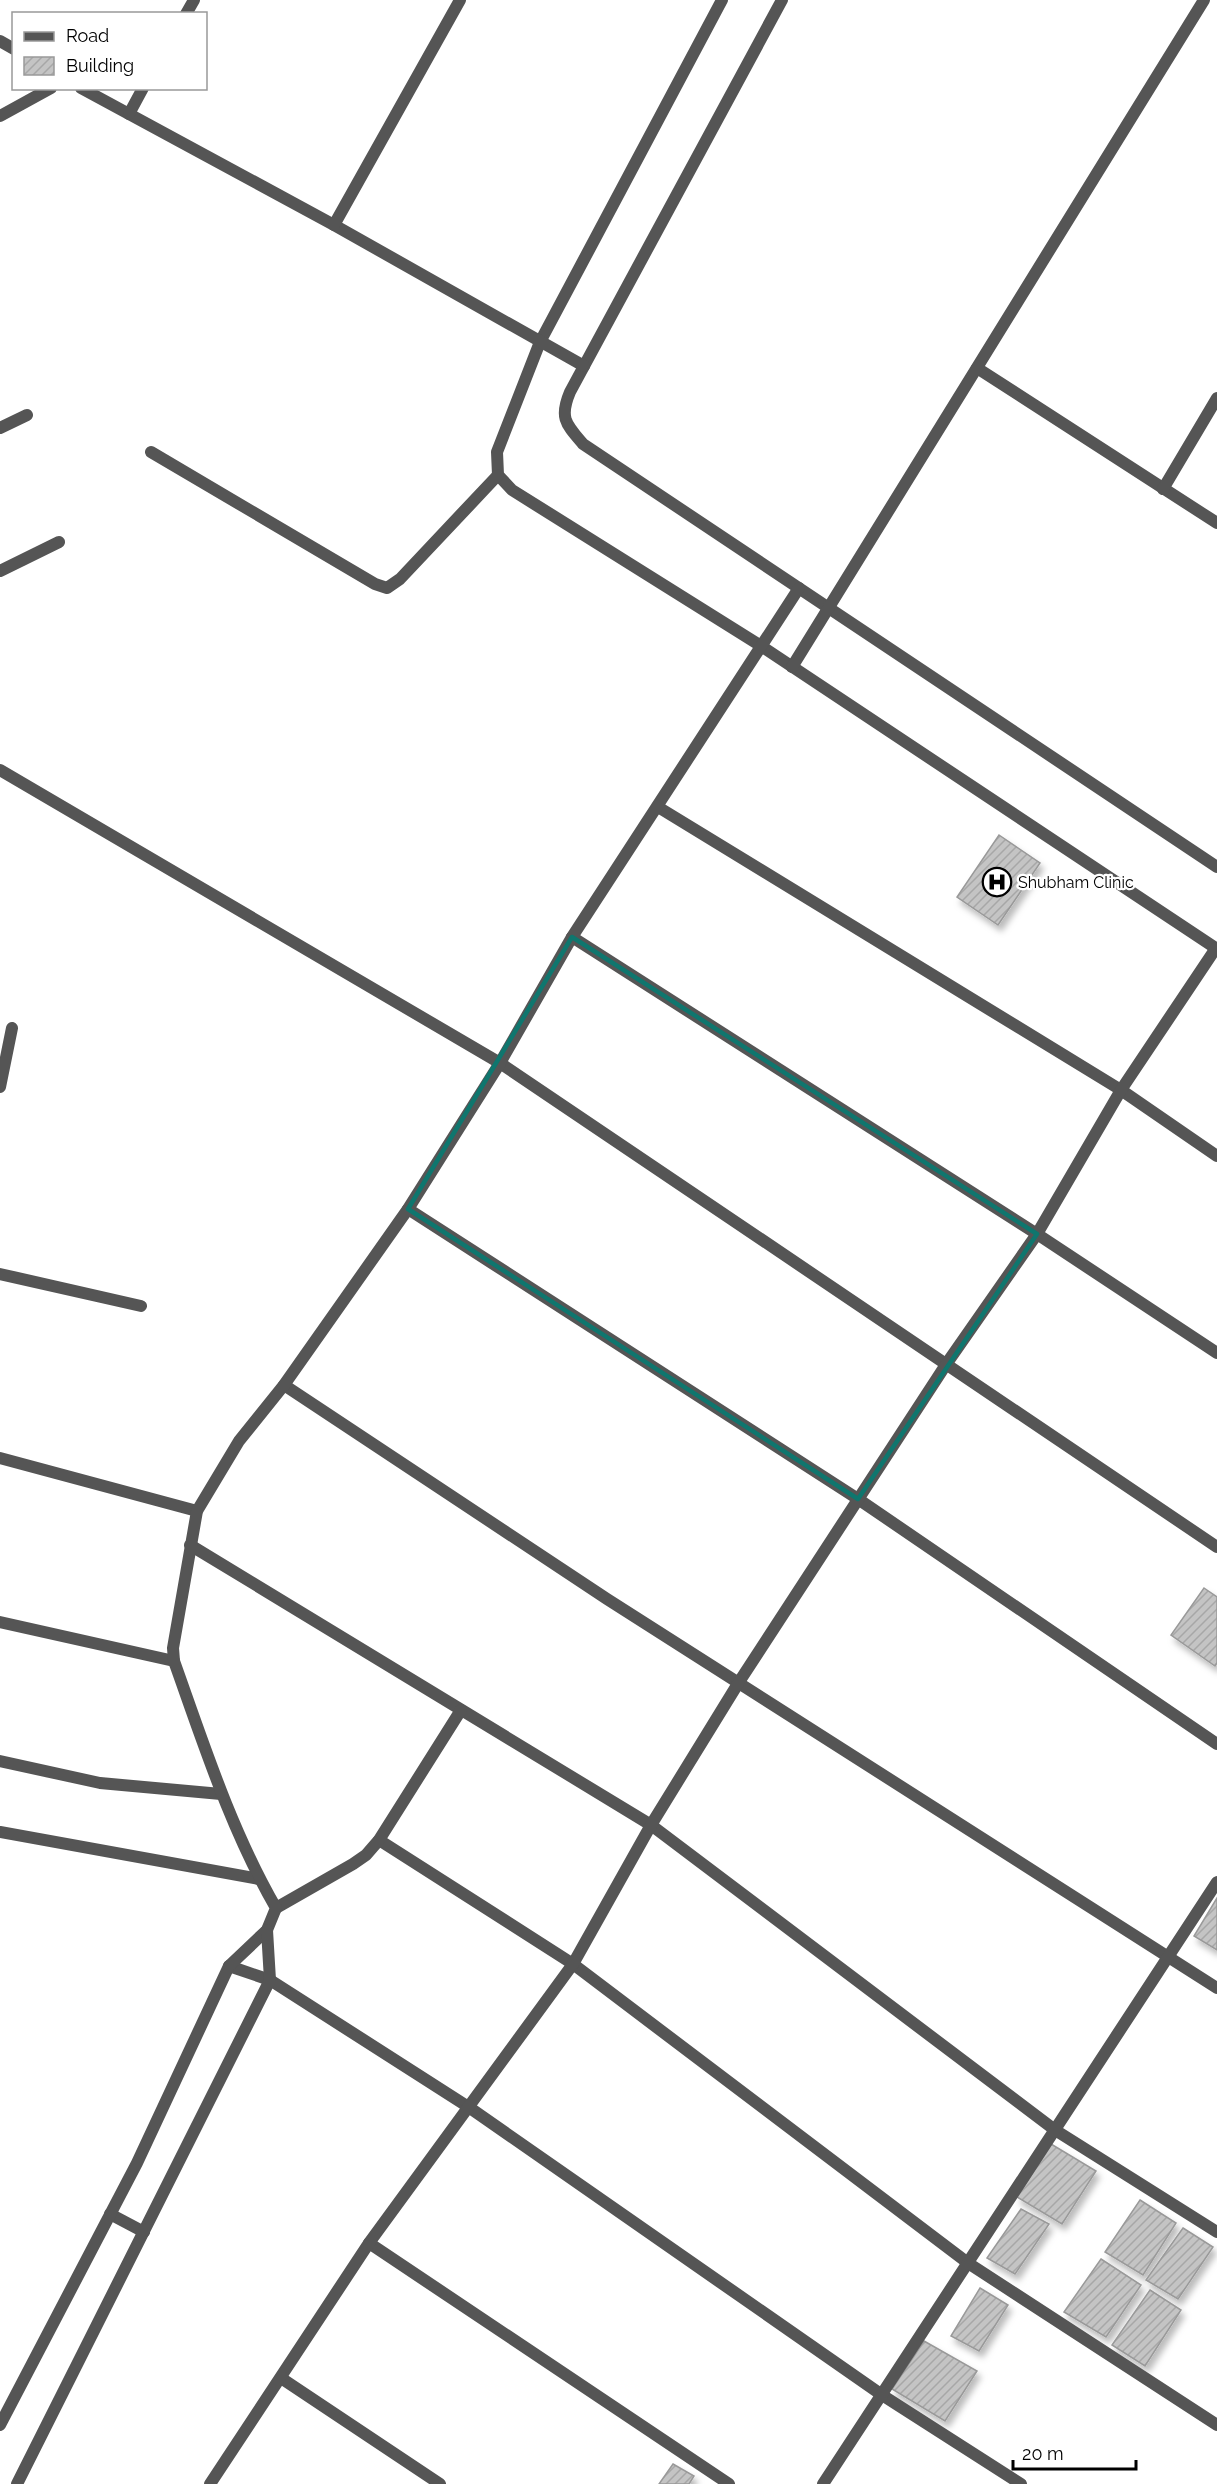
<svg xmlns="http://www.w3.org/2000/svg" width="1217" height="2484" font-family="Raleway,sans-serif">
<defs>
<pattern id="building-hatch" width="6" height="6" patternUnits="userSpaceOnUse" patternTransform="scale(1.5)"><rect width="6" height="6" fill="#c4c4c4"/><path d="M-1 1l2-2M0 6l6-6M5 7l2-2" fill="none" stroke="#a7a7a7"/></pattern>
<filter id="shadow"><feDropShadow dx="3.5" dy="6" stdDeviation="3" flood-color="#0004"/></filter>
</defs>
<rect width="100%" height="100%" fill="#fff"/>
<!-- building -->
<g fill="url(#building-hatch)" stroke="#999" stroke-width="1.5" filter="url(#shadow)">
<polygon points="999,835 1040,863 998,925 957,897"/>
<polygon points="1204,1588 1217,1597 1217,1663 1215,1666 1171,1635"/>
<polygon points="1217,1898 1217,1950 1194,1936"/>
<polygon points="1051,2144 1096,2171 1062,2224 1017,2197"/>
<polygon points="1140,2200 1176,2223 1143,2275 1105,2252"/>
<polygon points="1021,2209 1049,2224 1015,2274 987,2258"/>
<polygon points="1183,2228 1213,2247 1178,2299 1146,2280"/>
<polygon points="1101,2259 1141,2285 1106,2337 1064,2312"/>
<polygon points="980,2288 1008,2305 979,2351 951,2336"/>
<polygon points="1150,2290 1181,2310 1145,2366 1112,2345"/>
<polygon points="924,2341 977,2371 945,2421 892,2389"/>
<polygon points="673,2464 694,2476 689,2484 659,2484"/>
</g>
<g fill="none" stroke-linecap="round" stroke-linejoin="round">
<!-- minor -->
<g stroke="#555" stroke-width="12">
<polyline points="722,0 540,342 497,452 498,475 512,490 761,646 1217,949"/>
<path d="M782,0l-212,392c-11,26 -4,32 13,52l634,423"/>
<polyline points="186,14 194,0"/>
<polyline points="0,41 14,49"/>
<polyline points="81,88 334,225 584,366"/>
<polyline points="129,114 143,88"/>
<polyline points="0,116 51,88"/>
<polyline points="334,225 460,0"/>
<polyline points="977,368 1217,523"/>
<polyline points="0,428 27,415"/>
<polyline points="151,452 375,584 387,588 400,579 498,475"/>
<polyline points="1163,489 1217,398"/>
<polyline points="0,571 59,542"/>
<polyline points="792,667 1204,0"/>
<polyline points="0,770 500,1063 1217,1547"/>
<polyline points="658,807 1121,1090 1217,1156"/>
<polyline points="572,937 1037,1234 1217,1353"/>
<polyline points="0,1087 12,1028"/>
<polyline points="408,1209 858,1499 1217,1744"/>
<polyline points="0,1274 141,1306"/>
<polyline points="284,1385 607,1599 1217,1988"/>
<polyline points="0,1458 197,1511"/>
<polyline points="190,1545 651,1825 1055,2130 1217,2232"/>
<polyline points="0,1622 174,1661"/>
<polyline points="0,1761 100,1783 221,1794"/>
<polyline points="0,1832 259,1879"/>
<polyline points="379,1840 573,1964 968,2263 1217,2425"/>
<polyline points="276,1908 353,1864 366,1855 379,1840 461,1710"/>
<polyline points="229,1966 270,1980 470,2108 882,2395 1021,2484"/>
<polyline points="110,2214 144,2232"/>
<polyline points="369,2243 729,2484"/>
<polyline points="281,2378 440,2484"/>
<path d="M0,2425l137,-262 92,-197 38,-36 9,-22c-45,-78 -72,-163 -102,-247l-1,-13 24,-137 42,-70 45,-56 124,-176 92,-146 72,-126 227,-349"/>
<polyline points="17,2484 270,1980 267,1930"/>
<polyline points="210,2484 369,2243 573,1964 651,1825 739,1682 947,1363 1037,1234 1121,1090 1216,948"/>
<polyline points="823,2484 1217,1882"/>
</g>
</g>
<!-- marked area -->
<path fill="none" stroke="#0f766e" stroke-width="4.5" stroke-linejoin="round" d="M572,937l465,297 -179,265 -450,-290z"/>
<!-- icons -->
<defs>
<g id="hospital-ring" transform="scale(1.5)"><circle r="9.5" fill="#fff" stroke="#000" stroke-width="1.5"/><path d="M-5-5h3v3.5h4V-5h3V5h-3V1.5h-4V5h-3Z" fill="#000"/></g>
</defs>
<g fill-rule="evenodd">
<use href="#hospital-ring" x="997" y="882"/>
</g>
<g text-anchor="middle" stroke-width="4.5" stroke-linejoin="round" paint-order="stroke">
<!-- poi labels -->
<g font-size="16" fill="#000" stroke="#fff" text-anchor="start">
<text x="1018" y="888">Shubham Clinic</text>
</g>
</g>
<!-- legend -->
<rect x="12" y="12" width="195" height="78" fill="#ffffff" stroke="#999999" stroke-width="1.5"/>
<rect x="24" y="32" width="30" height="9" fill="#555555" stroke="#999999" stroke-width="1.5"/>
<text x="66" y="42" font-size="18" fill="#000000">Road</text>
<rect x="24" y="57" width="30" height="18" fill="url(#building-hatch)" stroke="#999999" stroke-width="1.5"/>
<text x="66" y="72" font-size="18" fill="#000000">Building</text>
<!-- scale -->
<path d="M1013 2460v9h123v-9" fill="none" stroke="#000000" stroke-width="3"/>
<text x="1022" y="2460" font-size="18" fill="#000000" stroke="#ffffff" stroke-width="4.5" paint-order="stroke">20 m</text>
</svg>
